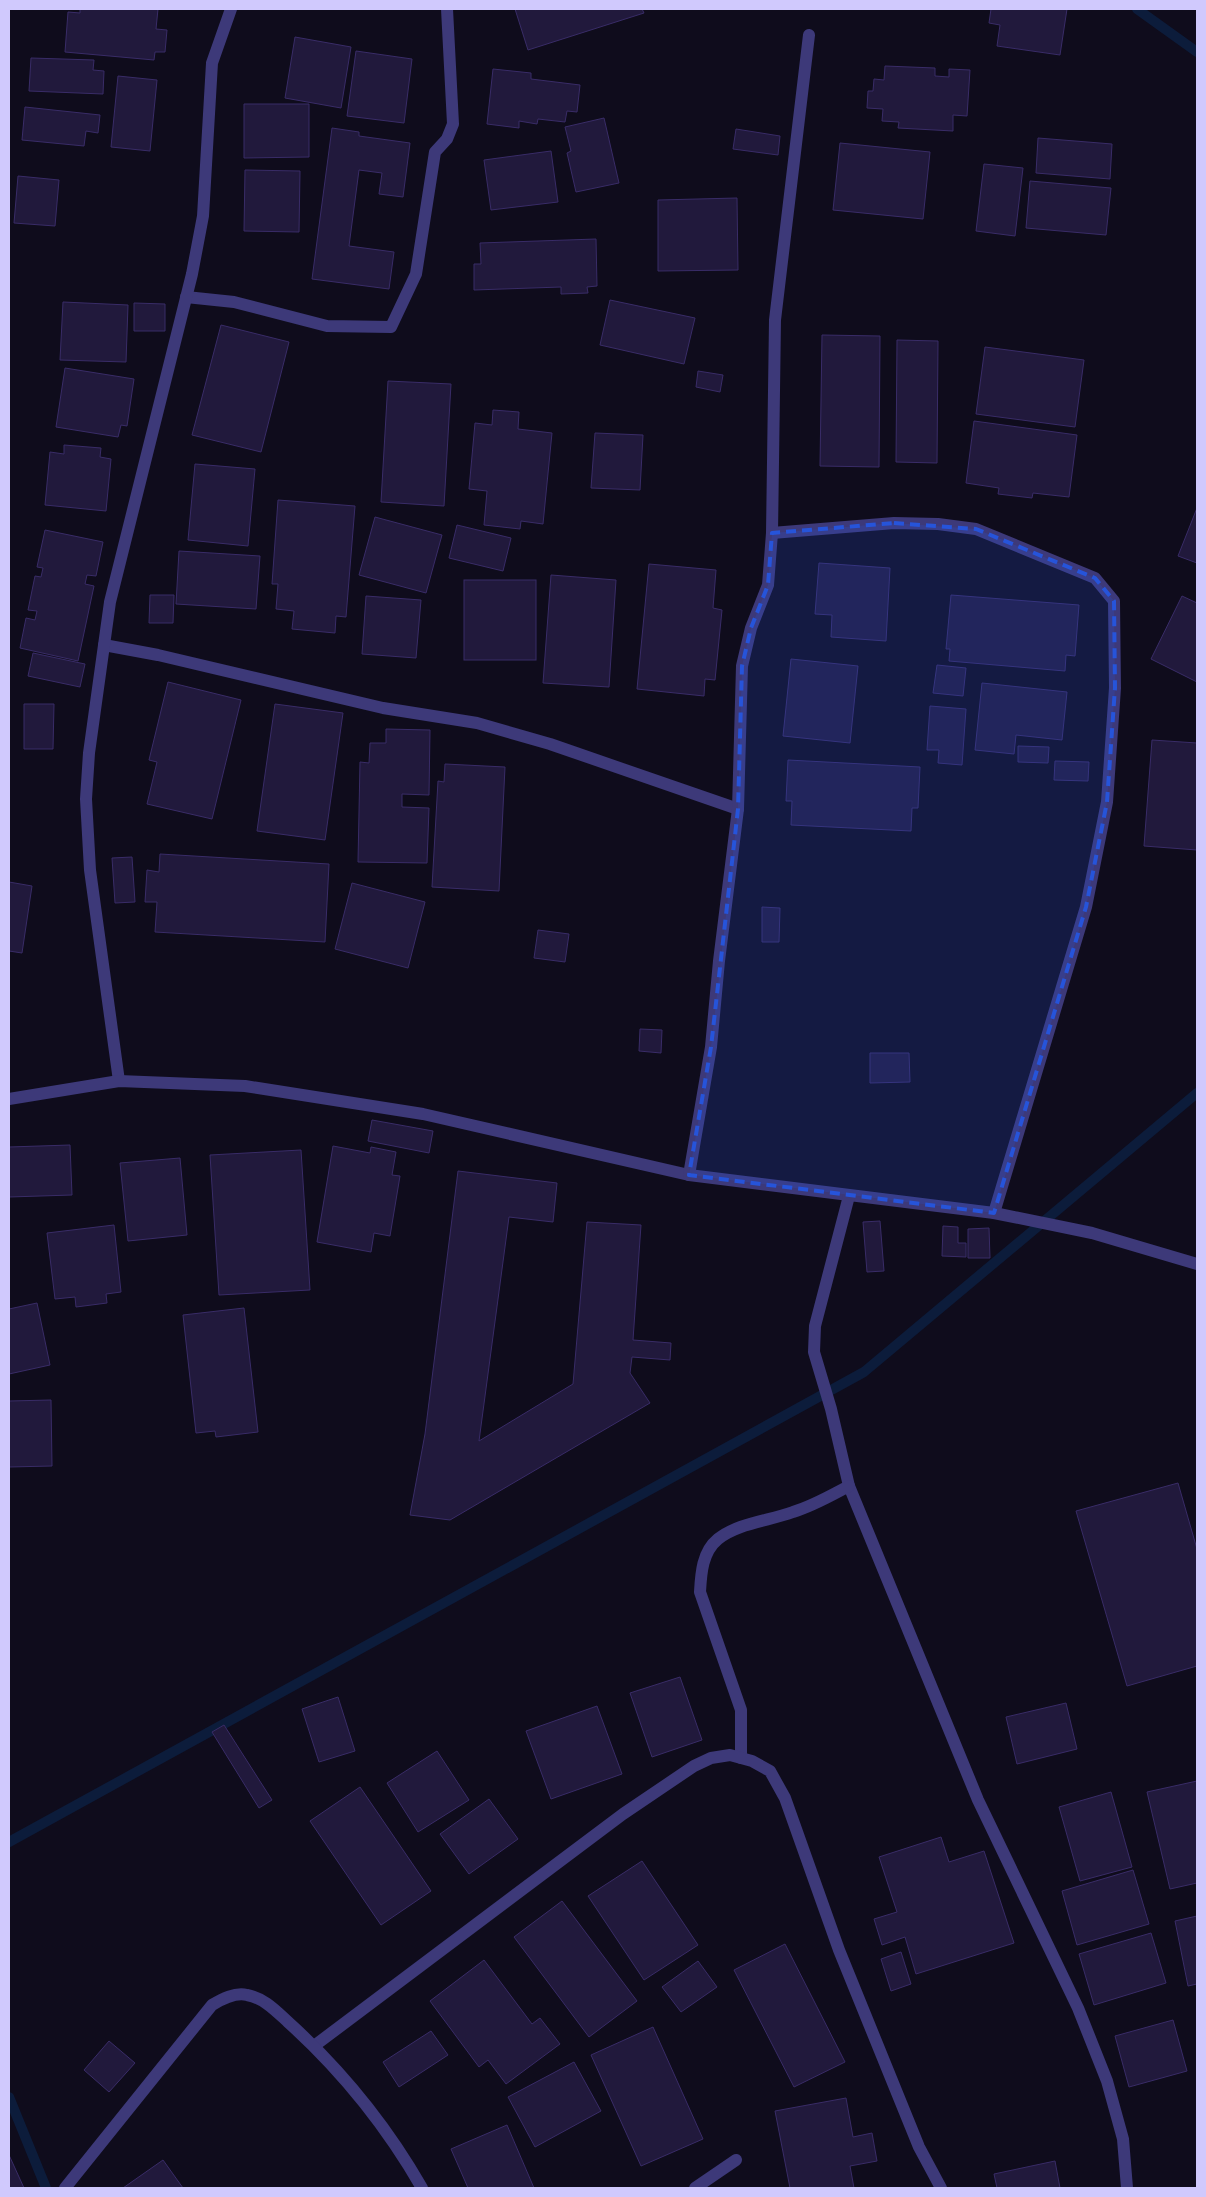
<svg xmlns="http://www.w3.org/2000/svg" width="1206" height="2197" font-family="Montserrat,sans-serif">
<rect width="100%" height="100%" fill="#0f0c1c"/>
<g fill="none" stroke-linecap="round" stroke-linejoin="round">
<!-- stream -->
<g stroke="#0c1c3b" stroke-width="10">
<polyline points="1137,9 1197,52"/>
<polyline points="9,1842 864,1372 1197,1093"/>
<polyline points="9,2097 46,2188"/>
</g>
</g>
<!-- building -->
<g fill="#21193c" stroke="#392c67">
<polygon points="80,9 158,9 156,29 167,30 165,52 155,52 154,60 65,52 68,12 80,13"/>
<polygon points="515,9 642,9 644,13 528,50"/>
<polygon points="991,9 1067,9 1060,55 997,46 1000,25 989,23"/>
<polygon points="295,37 351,47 341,108 285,98"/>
<polygon points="356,51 412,59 404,123 347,116"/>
<polygon points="31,58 94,60 93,70 104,71 103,94 29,91"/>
<polygon points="885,66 935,68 935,76 949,77 949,69 970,70 967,116 953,115 953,131 898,128 899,122 882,121 883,109 867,108 868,91 873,91 874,79 884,80"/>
<polygon points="493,69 531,73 531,79 580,85 577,112 567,111 565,122 538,119 537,124 519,121 519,128 487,124"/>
<polygon points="118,76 157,80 150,151 111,147"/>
<polygon points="244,104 309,104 309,157 244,158"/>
<polygon points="25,107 100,115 98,133 86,131 84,146 22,140"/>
<polygon points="604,118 619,183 576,192 567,153 571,151 565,127"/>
<polygon points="332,128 359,132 359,136 410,143 403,197 379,194 382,173 359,170 349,246 394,252 389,289 312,279"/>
<polygon points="736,129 780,136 778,155 733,149"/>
<polygon points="1038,138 1112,144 1110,179 1036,173"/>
<polygon points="840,143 930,152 923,219 833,210"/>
<polygon points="551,151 558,202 491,210 484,160"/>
<polygon points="984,164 1023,168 1015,236 976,231"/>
<polygon points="245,170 300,171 299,232 244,231"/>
<polygon points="18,176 59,180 55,226 14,223"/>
<polygon points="1030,181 1111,188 1106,235 1026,228"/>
<polygon points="737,198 738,270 658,271 658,200"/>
<polygon points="596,239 597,286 587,287 588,293 561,294 561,287 474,290 474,264 481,264 480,243"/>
<polygon points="610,300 695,318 684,364 600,345"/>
<polygon points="63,302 128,305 126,362 60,360"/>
<polygon points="134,303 165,304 165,331 134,331"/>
<polygon points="221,325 289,342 261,452 192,435"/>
<polygon points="822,335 880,336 879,467 820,466"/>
<polygon points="897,340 938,341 937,463 896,462"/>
<polygon points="985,347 1084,360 1075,427 976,414"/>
<polygon points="65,368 134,379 127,426 121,425 118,437 56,427"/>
<polygon points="698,371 723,375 720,392 696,387"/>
<polygon points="388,381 451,384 444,506 381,502"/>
<polygon points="493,410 519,412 518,429 552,433 543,524 521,521 520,529 484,525 487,491 469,489 475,423 492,425"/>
<polygon points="974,421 1077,435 1069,497 1033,493 1032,498 998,494 999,488 966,483"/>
<polygon points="595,433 643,435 640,490 591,488"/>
<polygon points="64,445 101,448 100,457 111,459 106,511 45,505 50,452 64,454"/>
<polygon points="195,464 255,469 248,546 188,540"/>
<polygon points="278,500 355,506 346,617 336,616 335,633 292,629 294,611 276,609 278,584 272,584"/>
<polygon points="1197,508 1197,563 1178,556"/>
<polygon points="375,517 442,535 426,593 359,575"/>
<polygon points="457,525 511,538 503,571 449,558"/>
<polygon points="45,530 103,542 96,576 87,575 85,584 94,586 78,661 20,648 26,618 35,620 37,611 28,610 35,576 41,577 43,568 37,567"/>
<polygon points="179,551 260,556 256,609 176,604"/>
<polygon points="819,563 890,568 886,641 831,637 832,615 815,614"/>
<polygon points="649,564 716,570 713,608 722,610 715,680 705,679 704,696 637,689"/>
<polygon points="551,575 616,580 609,687 543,683"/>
<rect x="464" y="580" width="72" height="80"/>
<polygon points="150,595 174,595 173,623 149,623"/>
<polygon points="951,595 1079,605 1075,656 1066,655 1065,671 949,661 950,649 946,649"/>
<polygon points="366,596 421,600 416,658 362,654"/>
<polygon points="1182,596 1197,603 1197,682 1151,659"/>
<polygon points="33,653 85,664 80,687 28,676"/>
<polygon points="791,659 858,666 850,743 783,736"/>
<polygon points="937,665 966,668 963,696 933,693"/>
<polygon points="168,682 241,700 212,819 147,804 157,762 149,760"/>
<polygon points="982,683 1067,692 1062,740 1016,735 1014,754 975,750"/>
<polygon points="24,704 54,704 53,749 24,749"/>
<polygon points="275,704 343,713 325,840 257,831"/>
<polygon points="930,706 966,709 962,765 938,763 939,750 927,750"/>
<polygon points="386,729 430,730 429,795 402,794 402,807 429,808 427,863 358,862 360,762 369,763 370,743 386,743"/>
<polygon points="1152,740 1197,743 1197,850 1144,846"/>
<polygon points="1018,746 1049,747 1048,763 1018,762"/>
<polygon points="788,760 920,767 918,808 912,808 911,831 791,825 792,801 786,801"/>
<polygon points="1055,761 1089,762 1088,781 1054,780"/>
<polygon points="445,764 505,767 499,891 432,887 438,781 444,782"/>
<polygon points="160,854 329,864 325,942 155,932 157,902 145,902 147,870 159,872"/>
<polygon points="132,857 135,902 115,903 112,858"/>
<polygon points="9,882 32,886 22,953 9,951"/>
<polygon points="352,883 425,902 408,968 335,949"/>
<polygon points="762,907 780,908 779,942 762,942"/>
<polygon points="538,930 569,934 565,962 534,958"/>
<polygon points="640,1029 662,1030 661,1053 639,1051"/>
<polygon points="870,1053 909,1053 910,1082 870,1083"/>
<polygon points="372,1120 433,1131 429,1153 368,1141"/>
<polygon points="70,1145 72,1195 9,1197 9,1147"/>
<polygon points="333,1146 370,1153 371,1147 396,1152 392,1175 400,1176 390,1236 374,1233 371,1252 317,1242"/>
<polygon points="301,1150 310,1290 219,1295 210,1155"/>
<polygon points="180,1158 187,1235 128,1241 120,1163"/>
<polygon points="458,1171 557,1183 553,1222 509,1217 479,1441 573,1384 587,1222 641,1225 633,1340 671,1343 670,1360 632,1357 630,1373 650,1403 450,1520 410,1515 425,1434"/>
<polygon points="880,1221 884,1271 867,1272 863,1222"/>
<polygon points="114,1225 121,1292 106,1294 107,1303 76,1307 75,1297 55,1299 47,1233"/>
<polygon points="943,1226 958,1227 958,1243 966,1243 966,1257 942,1256"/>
<polygon points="989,1228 990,1258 968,1258 968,1229"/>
<polygon points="37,1303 50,1365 9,1374 9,1309"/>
<polygon points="244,1308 258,1432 216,1437 215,1431 196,1433 183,1315"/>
<polygon points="51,1400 52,1466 9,1467 9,1401"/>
<polygon points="1178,1483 1197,1549 1197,1666 1127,1686 1076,1511"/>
<polygon points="680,1677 702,1740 652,1757 630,1693"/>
<polygon points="338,1697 355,1751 319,1762 302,1709"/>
<polygon points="1066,1703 1077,1749 1017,1764 1006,1717"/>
<polygon points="597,1706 622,1774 551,1799 526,1731"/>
<polygon points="224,1725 272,1800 259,1808 212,1732"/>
<polygon points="437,1751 469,1800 418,1832 387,1783"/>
<polygon points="1197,1781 1197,1883 1170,1889 1147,1792"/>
<polygon points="360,1787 431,1891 381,1925 310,1821"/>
<polygon points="1111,1792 1132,1867 1080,1881 1059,1807"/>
<polygon points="489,1799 518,1839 469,1874 440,1834"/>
<polygon points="941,1837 949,1862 984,1851 1014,1943 916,1974 905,1937 882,1945 874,1919 897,1912 879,1857"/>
<polygon points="642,1861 698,1945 644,1980 588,1896"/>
<polygon points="1133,1870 1149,1924 1077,1945 1062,1891"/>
<polygon points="562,1901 637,2001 589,2037 514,1937"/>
<polygon points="1197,1916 1197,1984 1188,1986 1175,1921"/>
<polygon points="1151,1933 1166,1983 1094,2005 1079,1954"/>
<polygon points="785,1944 845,2062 794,2087 734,1970"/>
<polygon points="901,1952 911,1984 891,1991 881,1959"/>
<polygon points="484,1960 532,2024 540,2018 560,2044 506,2084 488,2060 479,2067 430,2001"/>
<polygon points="698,1961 717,1987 681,2012 662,1987"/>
<polygon points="1173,2020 1187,2071 1129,2087 1115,2036"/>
<polygon points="653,2027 703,2139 641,2166 591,2055"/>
<polygon points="431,2031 448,2055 399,2087 383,2062"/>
<polygon points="109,2041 135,2063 109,2092 84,2070"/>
<polygon points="574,2062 601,2111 535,2147 508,2097"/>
<polygon points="846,2098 853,2137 872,2133 877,2161 850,2166 854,2188 790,2188 775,2111"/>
<polygon points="507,2125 534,2188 468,2188 451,2149"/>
<polygon points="9,2155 24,2188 9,2188"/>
<polygon points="163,2160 183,2188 123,2188"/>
<polygon points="1055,2161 1060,2188 997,2188 994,2174"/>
</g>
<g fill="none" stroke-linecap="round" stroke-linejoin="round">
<!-- minor -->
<g stroke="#3d3979" stroke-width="12">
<polyline points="186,297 234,302 327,326 391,327 416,274 435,152 447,139 453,124 447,9"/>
<polyline points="772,533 894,523 938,524 976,529 1095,578 1114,601 1115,688 1107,802 1086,907 994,1213"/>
<polyline points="104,645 158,655 383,708 477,723 550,744 738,809"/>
<polyline points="119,1081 90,870 86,799 89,753 110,602 192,274 203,216 212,63 231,9"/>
<polyline points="9,1099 119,1081 245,1086 423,1114 689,1175 994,1213 1092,1233 1197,1264"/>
<polyline points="689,1175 711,1047 719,961 738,809 742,666 751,628 768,585 772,533 775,320 809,35"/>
<polyline points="849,1196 815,1326 814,1352 831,1409 849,1486 978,1800 1078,2008 1107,2081 1123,2139 1127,2188"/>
<path d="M741,1758v-48l-41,-118c1,-18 2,-40 18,-53 20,-16 51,-18 75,-27 20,-6 37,-16 56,-26"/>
<polyline points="314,2046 623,1814 694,1766 711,1758 730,1755 752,1761 770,1771 785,1798 839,1950 919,2147 941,2188"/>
<path d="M65,2188l147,-183c10,-6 23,-13 35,-10 17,3 29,16 41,27 52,47 99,105 134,166"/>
<polyline points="695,2188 736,2160"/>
</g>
</g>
<!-- marked area -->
<path fill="#2654da" fill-opacity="0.2" stroke="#2654da" stroke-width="4" stroke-dasharray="10 6" stroke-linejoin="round" d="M894,523l82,6 119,49 19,23 1,87 -8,114 -21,105 -92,306 -305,-38 22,-128 27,-238 4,-143 9,-38 17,-43 4,-52z"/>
<!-- border -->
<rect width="1206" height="2197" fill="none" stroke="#d0c9fd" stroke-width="20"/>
</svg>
